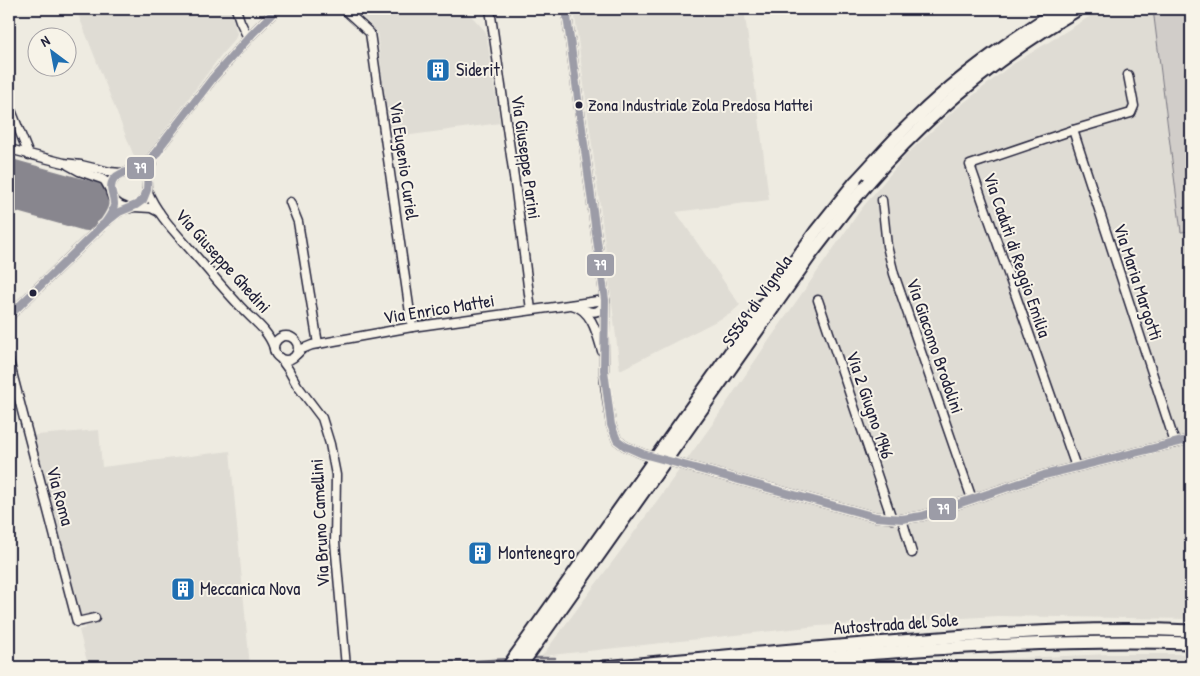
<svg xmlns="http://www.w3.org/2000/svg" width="1200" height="676" font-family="'Patrick Hand',sans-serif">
<defs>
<pattern id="forest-crowns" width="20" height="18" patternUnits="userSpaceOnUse" patternTransform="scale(1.25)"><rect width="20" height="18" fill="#d1cdc9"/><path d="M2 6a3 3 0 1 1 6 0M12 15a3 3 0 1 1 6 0" fill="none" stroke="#b3b0ae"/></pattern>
</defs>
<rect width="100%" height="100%" fill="#eeebe1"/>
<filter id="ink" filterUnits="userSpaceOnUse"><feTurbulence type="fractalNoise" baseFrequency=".02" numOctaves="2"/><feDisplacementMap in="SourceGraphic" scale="10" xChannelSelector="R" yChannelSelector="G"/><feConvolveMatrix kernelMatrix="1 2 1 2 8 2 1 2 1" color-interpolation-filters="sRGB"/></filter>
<g filter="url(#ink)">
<!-- built -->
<g fill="#dfdcd4">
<polygon points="76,9 230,9 237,33 235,39 221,55 141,162 137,164"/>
<polygon points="353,9 465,9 486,32 500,123 389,138 377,32 369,23"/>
<polygon points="574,9 744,9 759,117 769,200 676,212 740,305 730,314 620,370 602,221"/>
<polygon points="1102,9 1153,9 1181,232 1191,231 1191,619 999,616 818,626 542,656 625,545 711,426 763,349 862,208 907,154 951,113 1010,66"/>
<polygon points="99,430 102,467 230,451 250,667 90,667 88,665 79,630 85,628 70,583 33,436 37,435"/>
<polygon points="1109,654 1191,654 1191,667 957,667 955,661"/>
</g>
<!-- grass -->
<polygon fill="#d1cdc9" stroke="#7a7882" points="1153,9 1191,9 1191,231 1181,232"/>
<!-- forest -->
<polygon fill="url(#forest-crowns)" stroke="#7a7882" points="955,661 957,667 870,667 874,667"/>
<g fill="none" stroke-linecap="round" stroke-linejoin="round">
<!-- stream -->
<g stroke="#716f7b" stroke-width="2.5">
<polyline points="531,658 555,658"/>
<polyline points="384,667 508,659"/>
</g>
<!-- runway -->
<polyline stroke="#88868e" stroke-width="50" points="9,184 88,206"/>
<!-- minor casing -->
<g stroke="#22223b" stroke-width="11">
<g id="minor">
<polyline points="236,9 240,21 248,38"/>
<polyline points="344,9 370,33 412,327"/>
<polyline points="490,9 516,191 531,310"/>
<polyline points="566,9 605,300 604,370 605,384 611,425 617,440 625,446 643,454 876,517 902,519 922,516 1044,475 1191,439"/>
<polyline points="9,105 29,155"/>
<polyline points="1073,130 1175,443"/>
<polyline points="9,149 64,163 81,165 110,172 121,173"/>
<polyline points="68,165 79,171 102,179 105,181 110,190"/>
<path d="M147,190c10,25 31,45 48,65 14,16 28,33 43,49 13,15 30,25 36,44"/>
<polyline points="882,200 887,246 894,274 972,499"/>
<polyline points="290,202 298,222 318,344"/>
<polyline points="134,207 151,208 159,212"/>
<path d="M130,208c-15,-1 -26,-16 -16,-29 5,-7 10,-6 18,-8 6,-1 12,-6 17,-10l64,-83 39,-44 25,-25"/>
<polyline points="818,300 892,519"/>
<path d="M572,305c20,5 25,29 30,46"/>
<path d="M585,310c10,4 16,2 20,-9"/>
<polyline points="9,316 105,223 113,216 122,210 137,206 145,198 147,190 148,171 152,161"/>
<circle cx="286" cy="348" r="12"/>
<polyline points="297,354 302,349 312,345 412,327 605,300"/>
<polyline points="280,358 288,369 297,385 322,418 330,444 336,475 335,542 346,667"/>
<polyline points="9,361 77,622 95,618"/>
<polyline points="1076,467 970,165 1073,130 1131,113 1134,106 1128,75"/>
<polyline points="902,519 912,553"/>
</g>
</g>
<!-- highway casing -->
<g stroke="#22223b" stroke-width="15">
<g id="highway">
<path d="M855,182c20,-21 39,-44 61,-64 43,-42 93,-77 144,-109"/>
<path d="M869,182c60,-69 131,-127 210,-173"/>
<polyline points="508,667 516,655"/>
<path d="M604,667c108,-10 215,-20 323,-28 88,-7 176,-12 264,-8"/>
<path d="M716,667c157,-14 317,-29 475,-24"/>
</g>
</g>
<!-- minor -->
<use href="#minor" stroke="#f7f3e8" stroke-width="8"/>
<!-- highway -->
<use href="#highway" stroke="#f7f3e8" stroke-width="11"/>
<!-- highway-bridge casing -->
<g stroke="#22223b" stroke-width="15" stroke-linecap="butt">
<g id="highway-bridge">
<polyline points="516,655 815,232 855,182"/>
<polyline points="520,667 810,256 847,208 869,182"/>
</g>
</g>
<!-- highway-bridge -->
<use href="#highway-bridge" stroke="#f7f3e8" stroke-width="11"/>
<!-- bus-1 casing -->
<g stroke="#f7f3e8" stroke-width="11">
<g id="bus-1">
<polyline points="566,9 605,300 604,370 611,425 617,440 625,446 643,454 876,517 902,519 922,516 1044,475 1191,439"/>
<polyline points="100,227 119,212 136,205 143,200 147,190 148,170 152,160 160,149"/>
<path d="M9,316l96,-93c4,-6 8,-11 9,-18 1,-9 -7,-17 0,-26 7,-8 13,-6 22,-9 5,-2 9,-6 13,-9l64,-83 39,-44 25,-25"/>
</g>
</g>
<!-- bus-1 -->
<use href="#bus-1" stroke="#9c9ca7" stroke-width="8"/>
</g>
</g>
<!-- icons -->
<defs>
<g id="building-square" transform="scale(1.25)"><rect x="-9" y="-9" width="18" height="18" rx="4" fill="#1f6fb2" stroke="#f7f3e8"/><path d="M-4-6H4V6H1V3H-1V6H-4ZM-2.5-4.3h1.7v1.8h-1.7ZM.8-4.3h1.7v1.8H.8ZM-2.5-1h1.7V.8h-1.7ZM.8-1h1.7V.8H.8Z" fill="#fff"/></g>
</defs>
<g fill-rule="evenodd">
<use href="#building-square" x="438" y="70"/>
<use href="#building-square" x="480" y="553"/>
<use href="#building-square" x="183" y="589"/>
</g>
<!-- markers -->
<g fill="#22223b" stroke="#f7f3e8" stroke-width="2">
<circle cx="579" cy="105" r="4.5"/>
<circle cx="33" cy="293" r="4.5"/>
</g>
<g text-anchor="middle" stroke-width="4" stroke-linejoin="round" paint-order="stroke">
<!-- bus labels -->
<g font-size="17" fill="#22223b" stroke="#f7f3e8" text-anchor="start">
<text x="588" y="111">Zona Industriale Zola Predosa Mattei</text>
</g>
<!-- poi labels -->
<g font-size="18" fill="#22223b" stroke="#f7f3e8" text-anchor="start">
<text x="456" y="76">Siderit</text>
<text x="498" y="559">Montenegro</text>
<text x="200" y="595">Meccanica Nova</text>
</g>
<!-- street labels -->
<g font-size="18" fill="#22223b" stroke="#f7f3e8">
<text transform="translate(526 157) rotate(82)" y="6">Via Giuseppe Parini</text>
<text transform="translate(404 161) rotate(82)" y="6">Via Eugenio Curiel</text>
<text transform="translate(1017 255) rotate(71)" y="6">Via Caduti di Reggio Emilia</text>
<text transform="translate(223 261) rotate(48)" y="6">Via Giuseppe Ghedini</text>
<text transform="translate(1138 282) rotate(72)" y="6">Via Maria Margotti</text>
<text transform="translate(757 301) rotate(-55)" y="6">SS569 di Vignola</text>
<text transform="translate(439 309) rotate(-9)" y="6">Via Enrico Mattei</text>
<text transform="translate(935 346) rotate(71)" y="6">Via Giacomo Brodolini</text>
<text transform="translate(870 405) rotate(71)" y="6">Via 2 Giugno 1946</text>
<text transform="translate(60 496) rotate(75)" y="6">Via Roma</text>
<text transform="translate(320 523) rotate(-93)" y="6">Via Bruno Camellini</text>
<text transform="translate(896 624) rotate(-4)" y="6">Autostrada del Sole</text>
</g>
</g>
<g stroke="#f7f3e8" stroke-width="2">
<rect x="126" y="156" width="29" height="24" rx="5" fill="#9c9ca7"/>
<rect x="586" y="253" width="29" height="24" rx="5" fill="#9c9ca7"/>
<rect x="928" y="497" width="29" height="24" rx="5" fill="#9c9ca7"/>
</g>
<g font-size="14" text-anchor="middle" font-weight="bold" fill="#fff">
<text x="140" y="173">79</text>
<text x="600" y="270">79</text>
<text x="943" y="514">79</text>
</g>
<!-- margin -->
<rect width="1200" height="676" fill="none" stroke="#f7f3e8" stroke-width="30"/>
<rect x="15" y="15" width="1170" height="646" fill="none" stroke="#22223b" stroke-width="2" filter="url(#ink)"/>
<!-- north arrow -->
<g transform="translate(52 52) rotate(328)"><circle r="24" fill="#f7f3e8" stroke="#a29fa3"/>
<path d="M0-4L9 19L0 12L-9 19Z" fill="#1f6fb2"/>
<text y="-8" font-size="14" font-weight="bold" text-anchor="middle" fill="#22223b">N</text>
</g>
</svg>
